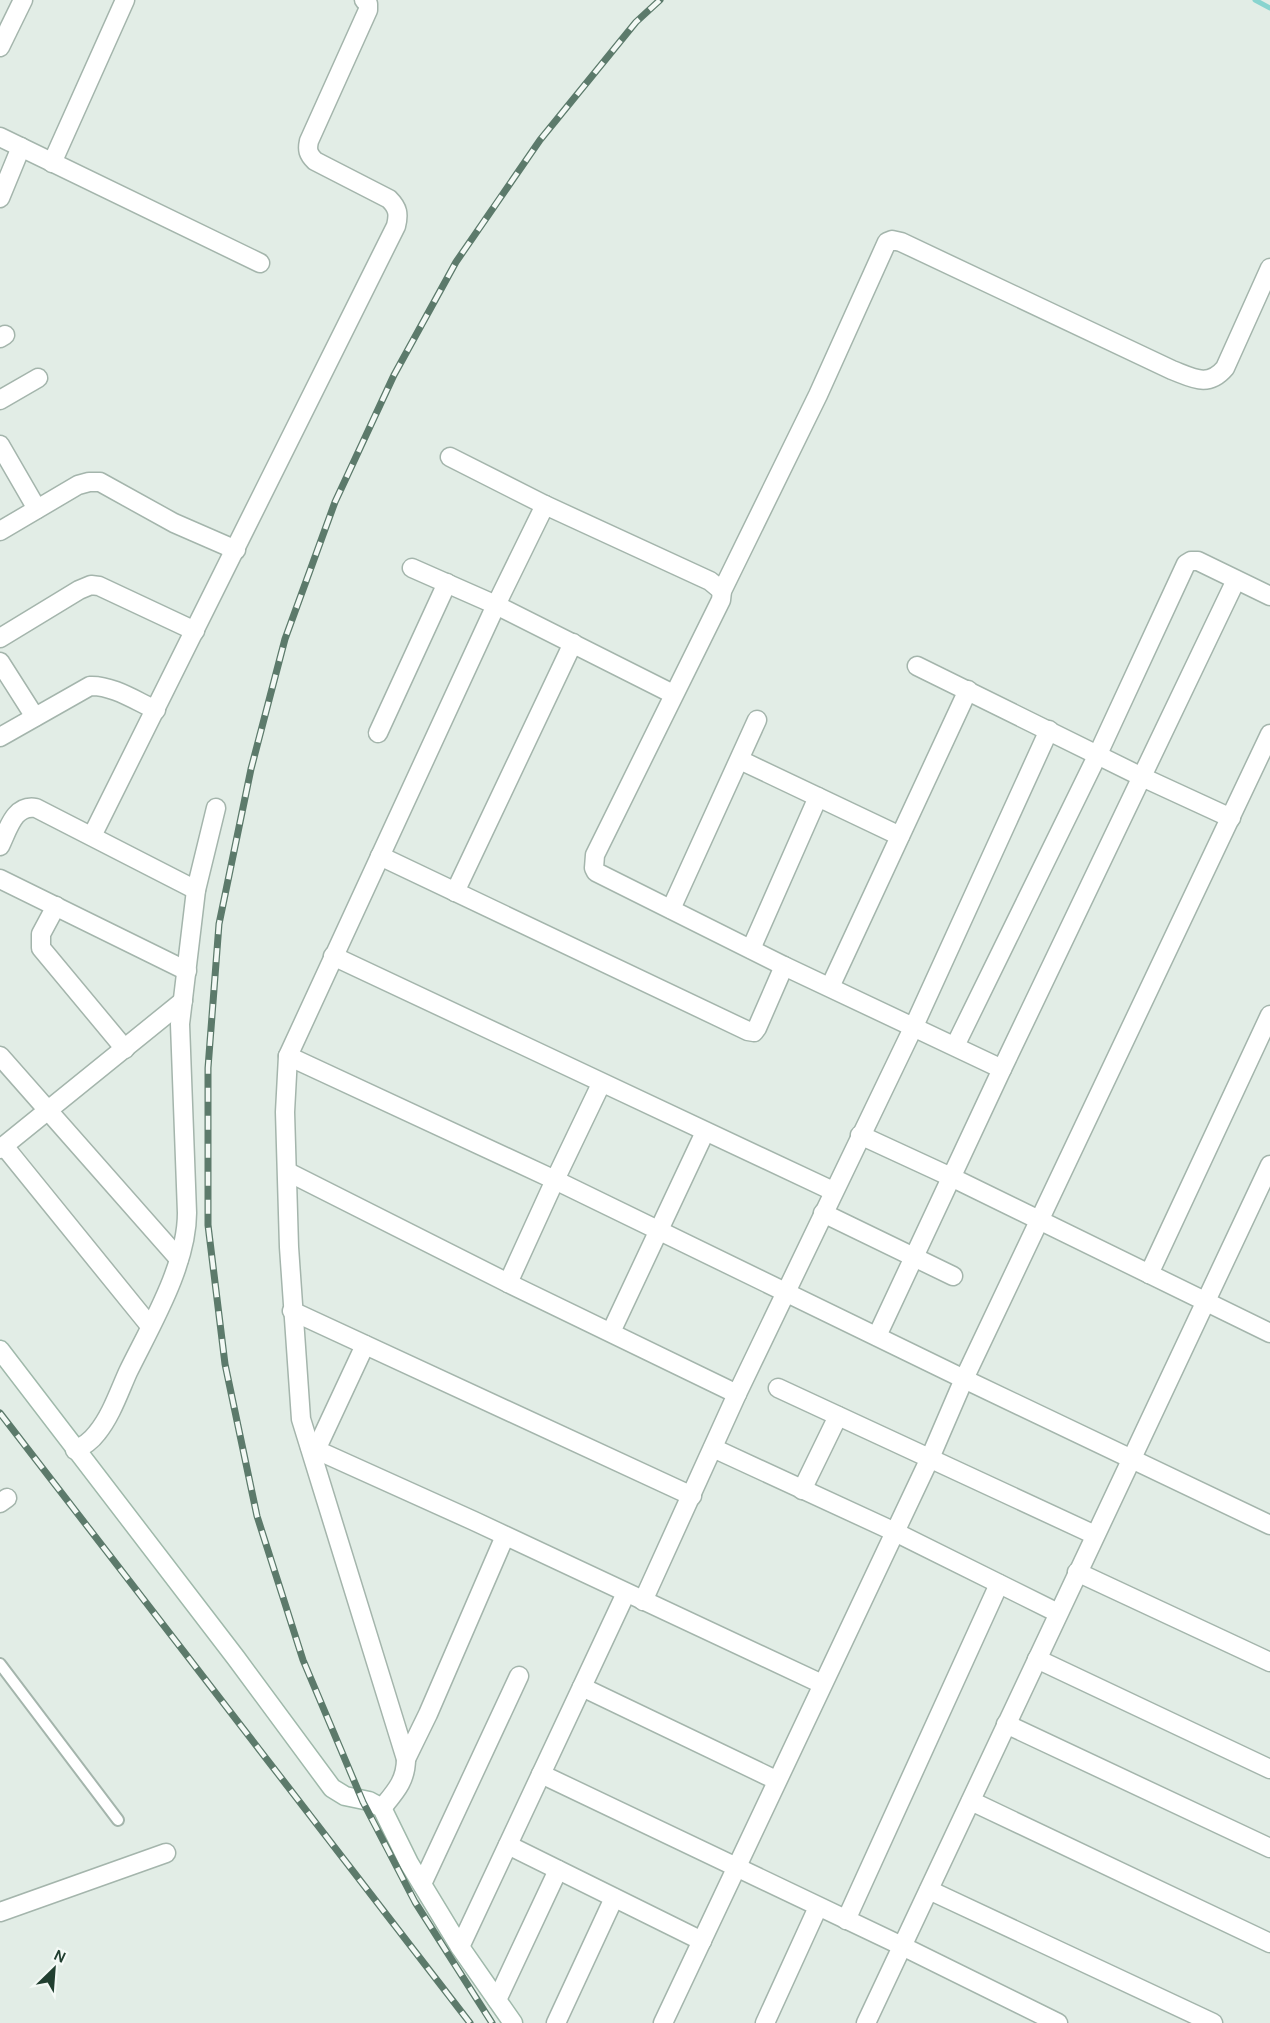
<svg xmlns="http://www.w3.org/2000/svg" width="1270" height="2023" font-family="Karla,sans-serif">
<rect width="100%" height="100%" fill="#e2ede6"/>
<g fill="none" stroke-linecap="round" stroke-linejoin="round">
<!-- stream -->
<polyline stroke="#88d4cf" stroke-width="5" points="1255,0 1270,8"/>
<!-- lane casing -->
<g stroke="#a4b5ac" stroke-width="14">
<polyline id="lane" points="0,1664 118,1820"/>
</g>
<!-- street casing -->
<g stroke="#a4b5ac" stroke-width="21">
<g id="street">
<polyline points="0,47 23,0"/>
<polyline points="0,137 260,263"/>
<polyline points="52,163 125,0"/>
<polyline points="0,198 21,147"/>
<polyline points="0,338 5,335"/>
<polyline points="0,400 38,378"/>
<polyline points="0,445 37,509"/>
<polyline points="450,457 545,505 710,581 722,591"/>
<polyline points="0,531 78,485 89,482 100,482 174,523 236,550"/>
<polyline points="412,568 496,605 673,694"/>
<polyline points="0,638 79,590 91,585 99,586 195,631"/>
<polyline points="0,662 35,717"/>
<polyline points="917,666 1142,777 1231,818"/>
<polyline points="378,733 447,583"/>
<path d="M0,737l90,-51c22,-1 46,15 66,24"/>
<polyline points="740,760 900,836"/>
<path d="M92,836l304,-610c3,-12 2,-18 -7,-27l-74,-38c-7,-7 -8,-11 -6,-20l59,-131v-6l-4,-4"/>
<path d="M0,846c8,-16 14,-42 36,-38l160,82"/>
<polyline points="380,856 748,1031 754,1032 757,1028 784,966"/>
<polyline points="0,879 187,971"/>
<polyline points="455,892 573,643"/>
<polyline points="56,906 41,934 41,948 125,1049"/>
<polyline points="671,909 757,720"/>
<polyline points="751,949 818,797"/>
<polyline points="333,956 833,1191"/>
<polyline points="830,987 968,690"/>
<polyline points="955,1046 1098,754 1186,564 1191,561 1198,561 1270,596"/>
<polyline points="0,1056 179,1259"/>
<polyline points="288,1056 555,1180 964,1379 1270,1525"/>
<path d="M1002,1069l-218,-103 -188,-94 -2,-4 1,-13 126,-255 1,-9 96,-196 69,-153 5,-2 9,2 271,128c21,8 36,18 53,-2l45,-100"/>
<polyline points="860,1135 951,1177 1270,1333"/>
<polyline points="4,1146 150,1326"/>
<polyline points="0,1149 183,1001"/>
<polyline points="288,1172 508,1283 737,1394"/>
<polyline points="823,1213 953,1276"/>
<polyline points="1149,1274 1270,1015"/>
<polyline points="508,1283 555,1180 601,1084"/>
<polyline points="292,1311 692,1496"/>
<polyline points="611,1332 705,1132"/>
<polyline points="877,1336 1002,1069 1236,580"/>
<polyline points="778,1388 1095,1535"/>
<polyline points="310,1447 474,1521 822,1684"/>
<polyline points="713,1448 895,1532 1058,1613"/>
<path d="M75,1450c9,-4 16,-9 22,-17 14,-17 22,-41 31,-61 23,-47 59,-107 59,-159l-7,-189 16,-134 20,-82"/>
<polyline points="316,1450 365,1345"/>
<polyline points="802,1490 838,1416"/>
<polyline points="0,1503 7,1498"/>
<polyline points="1077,1572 1270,1662"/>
<polyline points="643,1601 737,1394 914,1026 1049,730"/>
<polyline points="1037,1659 1270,1769"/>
<polyline points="582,1687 776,1780"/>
<polyline points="1006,1724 1270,1848"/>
<polyline points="406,1759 428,1714 505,1536"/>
<polyline points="541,1774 902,1946 1058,2023"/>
<polyline points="971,1801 1270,1943"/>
<path d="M382,1808c13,-16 24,-27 24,-49l-105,-340 -12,-172 -4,-135 3,-56 208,-451 49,-100"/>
<polyline points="508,1845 702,1941"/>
<polyline points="422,1884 519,1676"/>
<polyline points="929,1890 1213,2023"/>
<polyline points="0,1912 166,1853"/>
<polyline points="846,1920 999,1584"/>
<polyline points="460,1947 626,1593"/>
<polyline points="497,2000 558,1870"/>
<polyline points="556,2023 614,1898"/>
<polyline points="663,2023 930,1458 964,1379 1270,734"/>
<polyline points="765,2023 818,1907"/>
<polyline points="866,2023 1270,1165"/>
</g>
</g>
<!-- secondary casing -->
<g stroke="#a0b9ab" stroke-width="21">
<polyline id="secondary" points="0,1350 236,1658 332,1788 345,1796 369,1801 382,1808 409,1863 460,1947 513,2023"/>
</g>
<!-- lane -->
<use href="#lane" stroke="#fff" stroke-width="10"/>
<!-- street -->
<use href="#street" stroke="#fff" stroke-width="18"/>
<!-- secondary -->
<use href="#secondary" stroke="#fff" stroke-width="18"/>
<!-- rail casing -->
<g stroke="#5c7a6b" stroke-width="7">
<g id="rail">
<polyline points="0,1413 470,2023"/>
<polyline points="492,2023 415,1902 363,1802 303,1660 257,1516 225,1364 208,1225 208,1068 219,924 251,769 285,639 335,502 394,375 456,262 540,140 636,22 660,0"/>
</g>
</g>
<!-- rail -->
<use href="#rail" stroke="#f3f9f5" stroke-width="4.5" stroke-dasharray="14" stroke-linecap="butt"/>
</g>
<!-- north arrow -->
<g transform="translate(54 1969) rotate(25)" stroke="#f3f9f5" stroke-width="4.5" paint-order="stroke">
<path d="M0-4.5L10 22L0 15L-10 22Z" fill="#213f30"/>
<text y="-9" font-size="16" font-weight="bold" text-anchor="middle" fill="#213f30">N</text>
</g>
</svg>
